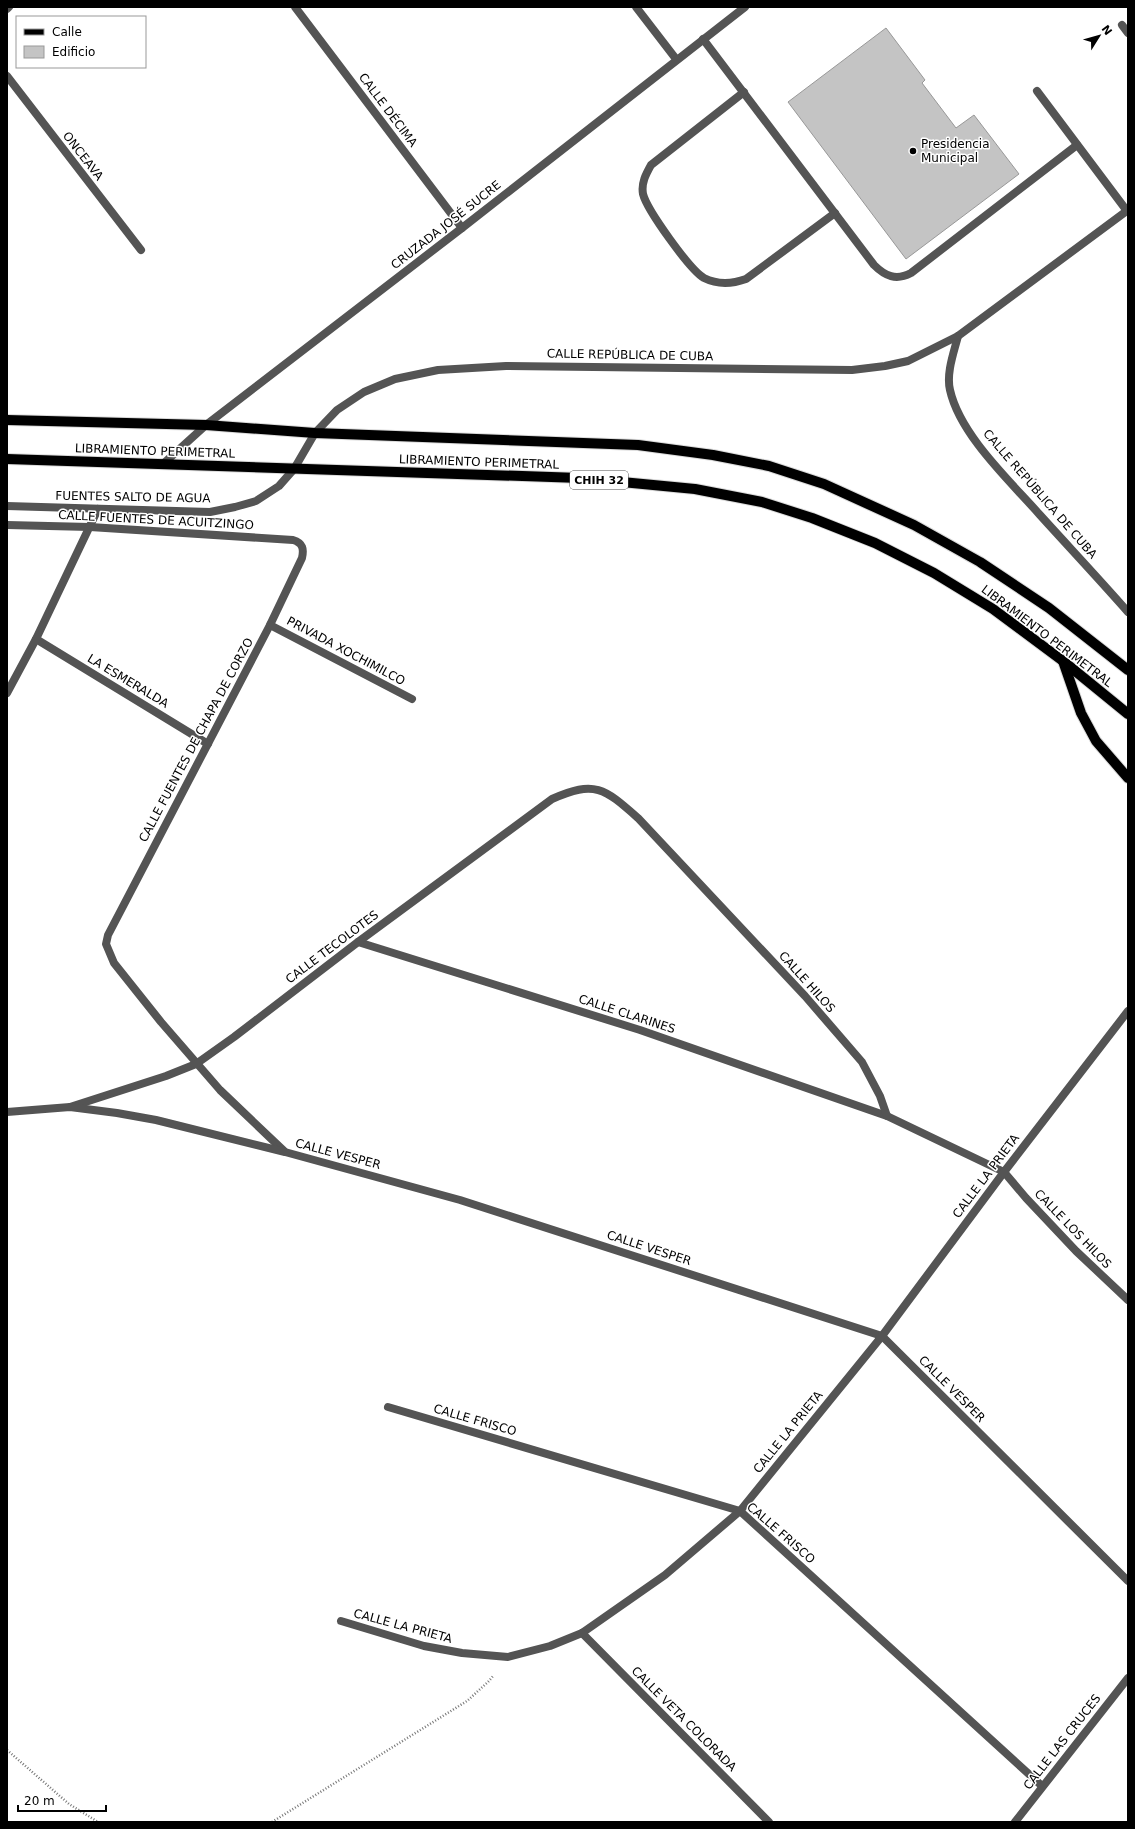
<svg xmlns="http://www.w3.org/2000/svg" width="1135" height="1829" font-family="'DejaVu Sans',sans-serif">
<rect width="100%" height="100%" fill="#fff"/>
<!-- building -->
<polygon fill="#c4c4c4" stroke="#989898" points="886,28 925,80 922,83 956,128 974,115 1019,174 906,259 788,102"/>
<g fill="none" stroke-linecap="round" stroke-linejoin="round">
<!-- primary casing -->
<g stroke="#dbdbdb" stroke-width="12">
<g id="primary">
<polyline points="7,420 206,425 315,433 638,445 713,455 769,466 824,484 914,525 980,562 1049,608 1128,670"/>
<polyline points="7,459 580,478 695,489 762,502 812,518 875,543 934,573 993,609 1063,661 1128,714"/>
<polyline points="1063,661 1081,713 1096,741 1128,778"/>
</g>
</g>
<!-- path -->
<g stroke="#767676" stroke-width="2.5" stroke-dasharray="1 2" stroke-linecap="butt">
<polyline points="7,1750 69,1804 98,1822"/>
<polyline points="272,1822 467,1701 488,1682 494,1675"/>
</g>
<!-- service -->
<g stroke="#545454" stroke-width="8">
<polyline points="1122,25 1128,33"/>
<path d="M703,39l171,226c11,11 22,16 37,8l166,-128"/>
<polyline points="1037,91 1127,211"/>
<path d="M744,92l-93,73c-5,9 -10,18 -8,29 4,16 47,76 61,84 14,7 28,6 42,1l89,-66"/>
</g>
<!-- minor -->
<g stroke="#545454" stroke-width="8">
<polyline points="295,7 462,228"/>
<polyline points="636,7 676,59"/>
<polyline points="7,9 9,7"/>
<polyline points="7,76 141,250"/>
<path d="M958,336c-4,16 -12,37 -8,54 10,45 60,91 90,125 29,32 59,64 88,97"/>
<polyline points="163,464 206,425 462,228 745,7"/>
<polyline points="7,506 210,512 235,507 256,501 279,486 294,469 315,433 337,410 364,392 395,379 438,370 506,366 852,370 885,366 908,361 958,336 1128,210"/>
<path d="M7,525l83,2 203,13c10,3 11,9 9,18l-32,67 -162,310 -2,9 8,19 47,59 59,68 64,61"/>
<polyline points="270,625 412,699"/>
<polyline points="36,639 208,744"/>
<polyline points="7,693 36,639 98,509"/>
<polyline points="358,942 640,1030 887,1116"/>
<path d="M70,1107l96,-31 30,-12 38,-27 124,-95 194,-143c43,-19 52,-11 86,19l167,178 57,66 18,34 7,20 117,56 22,26 50,53 52,49"/>
<polyline points="7,1112 70,1107 117,1113 156,1120 285,1152 460,1200 882,1336 1128,1581"/>
<polyline points="388,1407 740,1511 1042,1786"/>
<polyline points="341,1621 424,1646 462,1653 508,1657 550,1646 582,1633 665,1575 740,1511 882,1336 1004,1172 1128,1011"/>
<polyline points="582,1633 769,1822"/>
<polyline points="1015,1822 1128,1678"/>
</g>
<!-- primary -->
<use href="#primary" stroke="#000" stroke-width="10"/>
</g>
<!-- markers -->
<circle fill="#000" stroke="#fff" stroke-width="1.5" cx="913" cy="151" r="4"/>
<g text-anchor="middle" stroke-width="3" stroke-linejoin="round" paint-order="stroke">
<!-- shield labels -->
<rect fill="#fff" stroke="#4c4c4c" stroke-width="1" x="570" y="471" width="58" height="18" rx="3"/>
<g font-size="11" font-weight="bold" fill="#000">
<text x="599" y="484">CHIH 32</text>
</g>
<!-- street labels -->
<g font-size="12" fill="#000" stroke="#fff">
<text transform="translate(388 110) rotate(53)" y="4">CALLE DÉCIMA</text>
<text transform="translate(83 156) rotate(52)" y="4">ONCEAVA</text>
<text transform="translate(446 225) rotate(-38)" y="4">CRUZADA JOSÉ SUCRE</text>
<text transform="translate(630 355) rotate(1)" y="4">CALLE REPÚBLICA DE CUBA</text>
<text transform="translate(155 451) rotate(2)" y="4">LIBRAMIENTO PERIMETRAL</text>
<text transform="translate(479 462) rotate(2)" y="4">LIBRAMIENTO PERIMETRAL</text>
<text transform="translate(1040 494) rotate(49)" y="4">CALLE REPÚBLICA DE CUBA</text>
<text transform="translate(133 497) rotate(1)" y="4">FUENTES SALTO DE AGUA</text>
<text transform="translate(156 520) rotate(3)" y="4">CALLE FUENTES DE ACUITZINGO</text>
<text transform="translate(1047 636) rotate(37)" y="4">LIBRAMIENTO PERIMETRAL</text>
<text transform="translate(346 651) rotate(28)" y="4">PRIVADA XOCHIMILCO</text>
<text transform="translate(128 681) rotate(31)" y="4">LA ESMERALDA</text>
<text transform="translate(196 740) rotate(-62)" y="4">CALLE FUENTES DE CHAPA DE CORZO</text>
<text transform="translate(332 947) rotate(-37)" y="4">CALLE TECOLOTES</text>
<text transform="translate(807 982) rotate(48)" y="4">CALLE HILOS</text>
<text transform="translate(627 1014) rotate(18)" y="4">CALLE CLARINES</text>
<text transform="translate(338 1154) rotate(15)" y="4">CALLE VESPER</text>
<text transform="translate(986 1176) rotate(-53)" y="4">CALLE LA PRIETA</text>
<text transform="translate(1073 1229) rotate(46)" y="4">CALLE LOS HILOS</text>
<text transform="translate(649 1248) rotate(18)" y="4">CALLE VESPER</text>
<text transform="translate(952 1389) rotate(45)" y="4">CALLE VESPER</text>
<text transform="translate(475 1420) rotate(16)" y="4">CALLE FRISCO</text>
<text transform="translate(788 1432) rotate(-51)" y="4">CALLE LA PRIETA</text>
<text transform="translate(781 1533) rotate(41)" y="4">CALLE FRISCO</text>
<text transform="translate(403 1626) rotate(15)" y="4">CALLE LA PRIETA</text>
<text transform="translate(684 1719) rotate(45)" y="4">CALLE VETA COLORADA</text>
<text transform="translate(1062 1742) rotate(-52)" y="4">CALLE LAS CRUCES</text>
</g>
<!-- poi labels -->
<g font-size="12" fill="#000" stroke="#fff" text-anchor="start">
<text x="921" y="148">Presidencia<tspan x="921" dy="14">Municipal</tspan></text>
</g>
</g>
<!-- border -->
<rect width="1135" height="1829" fill="none" stroke="#000000" stroke-width="16"/>
<!-- legend -->
<rect x="16" y="16" width="130" height="52" fill="#ffffff" stroke="#999999"/>
<rect x="24" y="29" width="20" height="6" fill="#000000" stroke="#999999"/>
<text x="52" y="36" font-size="12" fill="#000000">Calle</text>
<rect x="24" y="46" width="20" height="12" fill="#c4c4c4" stroke="#999999"/>
<text x="52" y="56" font-size="12" fill="#000000">Edificio</text>
<!-- north arrow -->
<g transform="translate(1099 36) rotate(53)" stroke="#ffffff" stroke-width="3" paint-order="stroke">
<path d="M0-3L7 15L0 10L-7 15Z" fill="#000000"/>
<text y="-6" font-size="11" font-weight="bold" text-anchor="middle" fill="#000000">N</text>
</g>
<!-- scale -->
<path d="M18 1805v6h88v-6" fill="none" stroke="#000000" stroke-width="2"/>
<text x="24" y="1805" font-size="12" fill="#000000" stroke="#ffffff" stroke-width="3" paint-order="stroke">20 m</text>
</svg>
